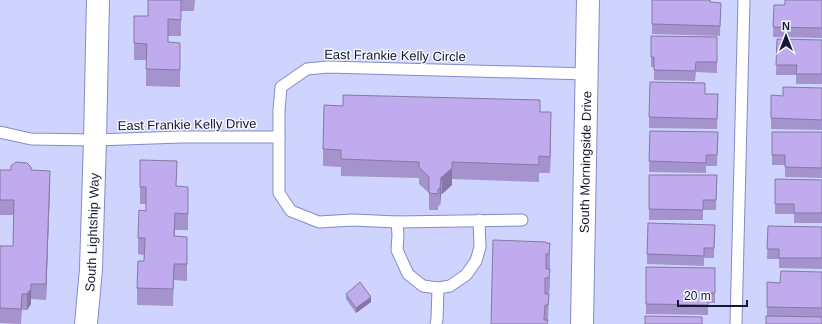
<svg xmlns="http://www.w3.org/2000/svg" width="822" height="324" font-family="Arial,sans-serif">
<rect width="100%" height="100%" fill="#ced4fd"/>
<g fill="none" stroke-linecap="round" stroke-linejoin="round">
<!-- service casing -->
<g stroke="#848bcb" stroke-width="13">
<g id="service">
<polyline points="0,132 31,139 95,140 181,137 279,137"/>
<polyline points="522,220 397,222 353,220 319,222 291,211 279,193 279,110 281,87 307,69 328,67 587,74"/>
<polyline points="397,222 398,235 397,250 408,274 423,286 438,288"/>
<polyline points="436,324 437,319 438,288 450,286 466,275 476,261 480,247 479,220"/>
<polyline points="736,324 744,0"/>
</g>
</g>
<!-- minor casing -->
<g stroke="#848bcb" stroke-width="24">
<g id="minor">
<path id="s1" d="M86,324l5,-55 4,-129 3,-140"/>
</g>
</g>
<!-- tertiary casing -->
<g stroke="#848bcb" stroke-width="24">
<g id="tertiary">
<path id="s2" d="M582,324l6,-324"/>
</g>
</g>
<!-- service -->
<use href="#service" stroke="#fff" stroke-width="11"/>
<!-- minor -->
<use href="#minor" stroke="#fff" stroke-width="22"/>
<!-- tertiary -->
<use href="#tertiary" stroke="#fff" stroke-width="22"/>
</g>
<!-- wall -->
<g fill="#a493cc">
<polygon points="148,0 195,0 194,11 181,11 181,36 168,36 168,42 180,59 180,87 146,86 146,60 134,60 134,43 148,16"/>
<polygon points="822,0 822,38 773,37 774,5 785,5"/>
<polygon points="710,2 721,3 720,36 652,34 652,24"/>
<polygon points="651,36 717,37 717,73 696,72 695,81 654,80 654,67 651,67"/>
<polygon points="777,39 822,40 822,84 796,84 796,75 776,75"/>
<polygon points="822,88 822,130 771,129 771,95 783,96"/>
<polygon points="705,94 718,94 717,129 649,128 649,117"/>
<polygon points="540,112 551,129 550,173 539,173 539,182 452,179 452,185 442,194 441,194 440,206 438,205 438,210 429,210 429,193 419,184 419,178 341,176 341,167 323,166 323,149"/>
<polygon points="650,131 718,132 717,166 706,166 706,173 649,172"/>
<polygon points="772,132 822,132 822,178 785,177 785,165 772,165"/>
<polygon points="0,170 31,170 50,186 46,300 31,299 31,304 27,310 22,310 21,324 0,323 0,246 13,246 14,215 0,215"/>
<polygon points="649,175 717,175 716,210 703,210 703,220 649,220"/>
<polygon points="775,179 822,180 822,223 794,223 794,214 775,214"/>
<polygon points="177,186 188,203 188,230 175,230 175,236 187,253 187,281 174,280 173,306 137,305 137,288 144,261 144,255 138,254 138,238 146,211 146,204 140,204 140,187"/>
<polygon points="715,225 714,258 704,258 704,266 647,264 647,254"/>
<polygon points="768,226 822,227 822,269 779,268 779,259 767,259"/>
<polygon points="546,243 550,243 550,285 549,295 548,322 491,324"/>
<polygon points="646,267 715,268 715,303 708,303 708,315 646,314"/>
<polygon points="822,272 822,324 767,316 767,282 780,283"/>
<polygon points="346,294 371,302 356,313 346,299"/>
</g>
<!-- shaded-wall -->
<g fill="#8678a6">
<polygon points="551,112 551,129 550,173 550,157"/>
<polygon points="452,168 452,185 442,194 442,177"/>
<polygon points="50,171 50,186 46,300 46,284"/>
<polygon points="441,177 441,194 440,206 440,189"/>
<polygon points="31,289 31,304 27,310 27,294"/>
<polygon points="371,297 371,302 356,313 356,308"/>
</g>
<!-- building -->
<g fill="#bfabed" stroke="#8678a6">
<polygon points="148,0 181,0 181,20 168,19 168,42 180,43 180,70 146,69 147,44 134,43 134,16 148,16"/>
<polygon points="652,0 710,0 710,2 721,3 720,26 652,24"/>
<polygon points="785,0 822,0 822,28 773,27 774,5 785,5"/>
<polygon points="651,36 717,37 717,62 696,62 695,71 654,70 654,57 651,57"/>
<polygon points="777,39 822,40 822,74 796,74 797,65 776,65"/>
<polygon points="650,82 705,83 705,94 718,94 717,119 649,117"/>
<polygon points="783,87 822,88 822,120 771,118 771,95 783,96"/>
<polygon points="343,95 540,100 540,112 551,112 550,157 539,156 539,165 452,162 452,168 442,177 441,177 440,189 438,189 438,194 429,193 429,177 419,167 419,162 341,159 341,150 323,149 324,105 343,106"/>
<polygon points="650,131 718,132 717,155 706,155 706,163 649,161"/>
<polygon points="772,132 822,132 822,168 785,167 785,155 772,155"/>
<polygon points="140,160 177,161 176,186 188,187 188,214 175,213 174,236 187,237 187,264 174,264 173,289 137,288 138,261 144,261 145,238 138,238 139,210 146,211 146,187 140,187"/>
<polygon points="16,162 27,163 31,167 31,170 50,171 46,284 31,284 31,289 27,294 22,294 21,309 0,308 0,246 13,246 14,200 0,200 0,170 11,170 11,166"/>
<polygon points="649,175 717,175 716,200 703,200 703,210 649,209"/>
<polygon points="775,179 822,180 822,213 794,213 794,204 775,204"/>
<polygon points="648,223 715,225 714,248 704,248 704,256 647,254"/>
<polygon points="768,226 822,227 822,258 779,258 779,249 767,249"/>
<polygon points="493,240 546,242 546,243 550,243 549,254 546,254 546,269 550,269 549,278 545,278 545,294 549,294 548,305 545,305 544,320 548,320 547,324 491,324"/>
<polygon points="646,267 715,268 715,293 708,293 708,305 646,304"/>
<polygon points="781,271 822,272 822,308 767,307 767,282 780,283"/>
<polygon points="360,282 371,297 356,308 346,294"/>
<polygon points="645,316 702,317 702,324 645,324"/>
<polygon points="766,316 822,317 822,324 766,324"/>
</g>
<g text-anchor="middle" stroke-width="3" stroke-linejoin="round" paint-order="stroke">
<!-- street labels -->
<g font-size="13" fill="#161831" stroke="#f6f8ff">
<text transform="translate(395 55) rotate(1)" y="5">East Frankie Kelly Circle</text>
<text transform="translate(187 124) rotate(-1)" y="5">East Frankie Kelly Drive</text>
<text dy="5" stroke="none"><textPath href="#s2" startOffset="162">South Morningside Drive</textPath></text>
<text dy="5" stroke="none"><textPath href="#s1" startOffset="92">South Lightship Way</textPath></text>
</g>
</g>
<!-- north arrow -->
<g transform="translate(786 36)" stroke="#f6f8ff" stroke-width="3" paint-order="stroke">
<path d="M0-3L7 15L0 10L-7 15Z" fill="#161831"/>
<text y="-6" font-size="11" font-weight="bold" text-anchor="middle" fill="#161831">N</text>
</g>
<!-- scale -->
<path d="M678 300v6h69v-6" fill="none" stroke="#161831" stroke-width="2"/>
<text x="684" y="300" font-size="12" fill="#161831" stroke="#f6f8ff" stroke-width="3" paint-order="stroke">20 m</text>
</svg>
